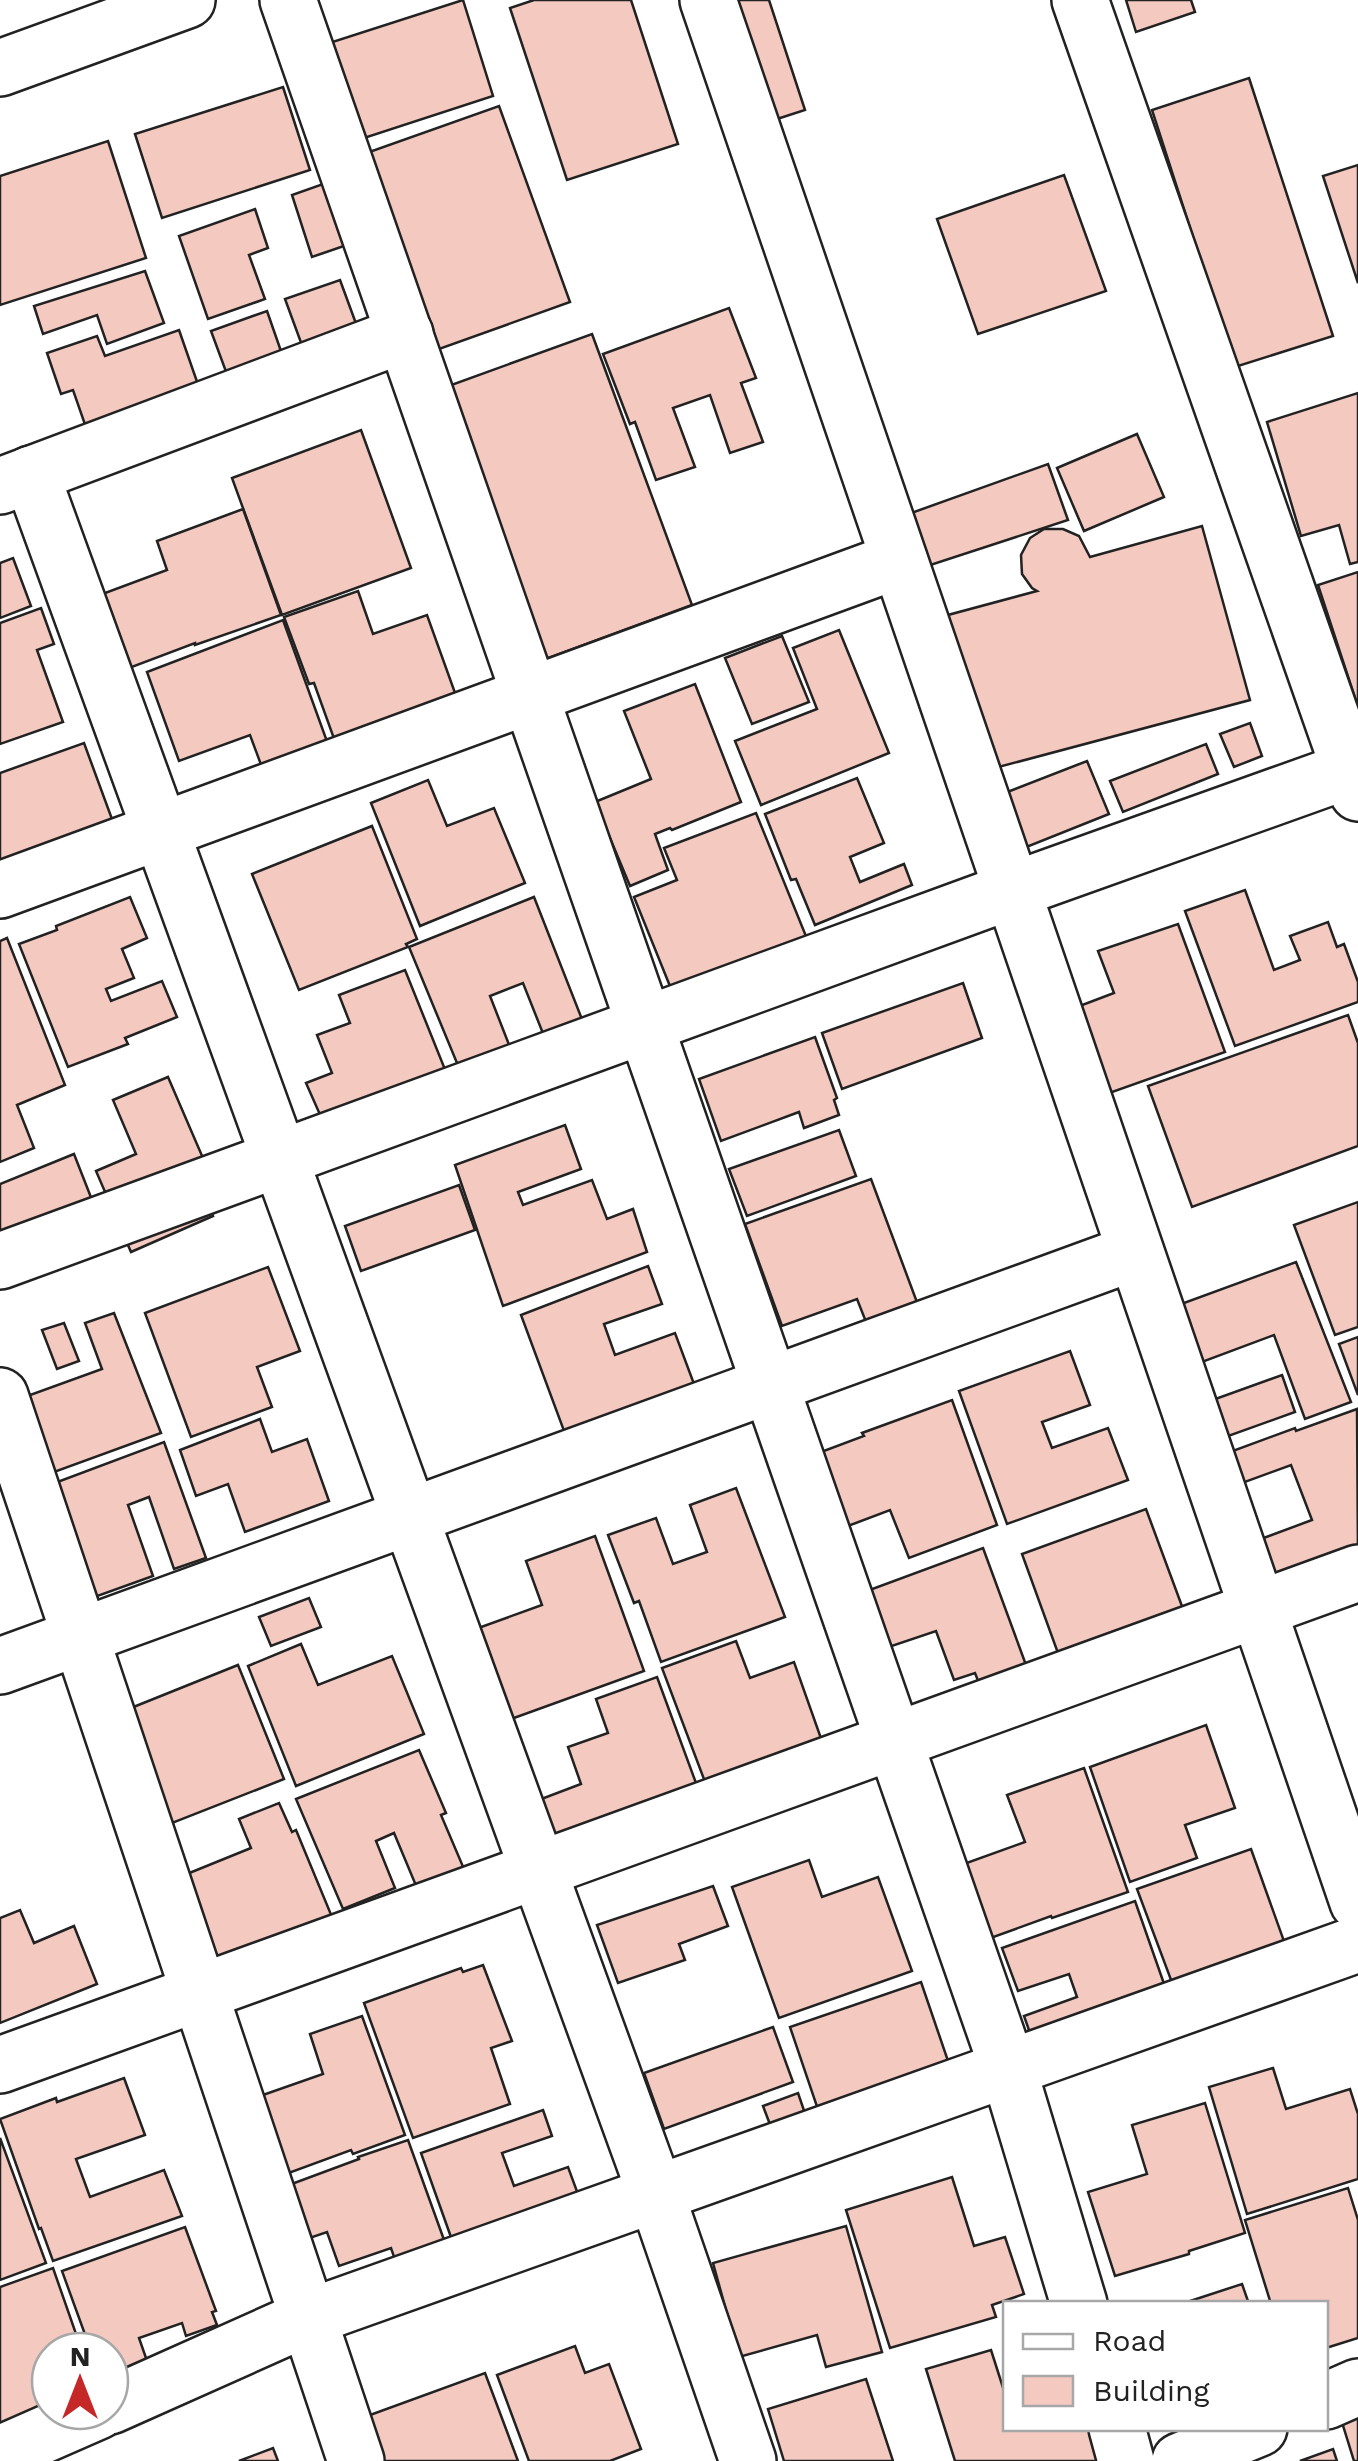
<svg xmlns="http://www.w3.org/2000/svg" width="1358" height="2461" font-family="'Work Sans',sans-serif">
<rect width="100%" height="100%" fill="#fff"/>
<!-- building -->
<g fill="#f3c9c0" stroke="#222" stroke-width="2.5">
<polygon points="463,0 493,96 355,141 323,45"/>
<polygon points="534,0 631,0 678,144 567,180 510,8"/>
<polygon points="707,0 769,0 805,110 749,128"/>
<polygon points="1126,0 1191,0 1195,12 1136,32"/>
<polygon points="1249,78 1333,336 1235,367 1152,110"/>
<polygon points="283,87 310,170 162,218 135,134"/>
<polygon points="499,106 570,302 428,353 358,156"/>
<polygon points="108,141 146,258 0,305 0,176"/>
<polygon points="1358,165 1358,283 1323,176"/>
<polygon points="1064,175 1106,291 978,334 937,219"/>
<polygon points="323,184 344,246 312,257 292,195"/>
<polygon points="255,209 268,248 249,255 265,299 208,319 179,236"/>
<polygon points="145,271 164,323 107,344 97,315 43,334 34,306"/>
<polygon points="340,280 369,359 314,378 285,299"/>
<polygon points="729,308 756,378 741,383 763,442 730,453 710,395 673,408 695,467 656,480 635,422 630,424 603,354"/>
<polygon points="267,311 290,377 235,396 211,331"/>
<polygon points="179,330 202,396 89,436 73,390 61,394 47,353 97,336 105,356"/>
<polygon points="592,334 692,605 543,660 443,388"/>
<polygon points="1358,393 1358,562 1350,564 1339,525 1301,536 1267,422"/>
<polygon points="361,430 411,568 282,615 232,478"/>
<polygon points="1137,434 1164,497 1084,531 1057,468"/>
<polygon points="1048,464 1068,520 909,572 889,521"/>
<polygon points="243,509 281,615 195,645 195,643 124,670 97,596 167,570 157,541"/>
<polygon points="1202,526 1250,700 991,769 948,615 1037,591 1032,588 1022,574 1021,555 1030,538 1044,529 1063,529 1079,536 1090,557"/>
<polygon points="13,558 31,606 0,618 0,563"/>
<polygon points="1358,572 1358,707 1318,585"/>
<polygon points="358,591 373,634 427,615 459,704 337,747 314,683 309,684 284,617"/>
<polygon points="41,608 54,644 37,650 63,722 0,744 0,623"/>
<polygon points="283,620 329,747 263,770 250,735 179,761 147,672"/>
<polygon points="839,630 889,753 761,805 735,741 817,709 793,648"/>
<polygon points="782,636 809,702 752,724 725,658"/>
<polygon points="695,684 741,802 672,830 670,828 655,834 668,870 630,886 595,802 651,779 624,711"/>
<polygon points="1250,723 1262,756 1234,767 1220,734"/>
<polygon points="84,743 116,830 0,872 0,773"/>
<polygon points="1206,744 1218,774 1123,812 1110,781"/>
<polygon points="1087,761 1109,814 1014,852 992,798"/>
<polygon points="857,778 884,843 850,857 860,882 904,864 912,885 815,925 796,879 791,880 765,814"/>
<polygon points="428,780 447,826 494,808 525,883 420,926 371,803"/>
<polygon points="756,813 812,951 678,1006 634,897 677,880 664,848"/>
<polygon points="372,826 417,939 406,944 408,947 299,990 252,874"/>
<polygon points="1245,890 1274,970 1300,960 1290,936 1328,922 1337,947 1344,944 1358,982 1358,1002 1235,1046 1185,911"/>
<polygon points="130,897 147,938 122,949 134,978 106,989 111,1001 162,981 177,1017 125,1038 128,1044 68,1067 19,944 57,930 56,926"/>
<polygon points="534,897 585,1027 546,1041 523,983 490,996 515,1060 464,1080 409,947"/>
<polygon points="1178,924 1225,1052 1101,1096 1069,1010 1114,993 1098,951"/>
<polygon points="7,938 65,1085 17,1105 34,1148 0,1162 0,941"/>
<polygon points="405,970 448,1077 325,1126 306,1083 332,1073 317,1035 350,1023 339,995"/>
<polygon points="963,983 982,1038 842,1089 822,1033"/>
<polygon points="1348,1015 1358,1043 1358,1146 1192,1207 1148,1086"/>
<polygon points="815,1037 837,1098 834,1100 839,1115 804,1128 799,1112 721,1141 699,1079"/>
<polygon points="168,1077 212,1179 200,1184 213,1216 131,1252 96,1171 136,1154 113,1100"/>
<polygon points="565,1125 581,1169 518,1192 523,1205 592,1180 607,1219 633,1209 647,1252 503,1306 455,1165"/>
<polygon points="839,1130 856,1176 747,1216 729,1169"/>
<polygon points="74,1154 103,1228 0,1269 0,1184"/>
<polygon points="871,1179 921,1313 870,1332 857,1299 782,1326 745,1224"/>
<polygon points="459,1185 475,1230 361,1271 345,1226"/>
<polygon points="1358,1202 1358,1327 1335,1335 1294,1225"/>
<polygon points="1296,1262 1351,1402 1305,1419 1274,1335 1194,1365 1173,1307"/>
<polygon points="648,1266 662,1304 604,1324 615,1355 675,1333 697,1392 567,1439 521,1315"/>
<polygon points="268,1267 300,1351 257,1367 272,1407 191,1437 145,1313"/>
<polygon points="114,1313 161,1433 35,1479 8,1403 102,1369 85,1323"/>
<polygon points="64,1323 79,1361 57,1369 42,1330"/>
<polygon points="1358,1337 1358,1395 1339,1344"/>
<polygon points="1070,1351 1090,1405 1042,1422 1052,1448 1108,1428 1128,1480 1007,1524 959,1391"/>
<polygon points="1282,1375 1295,1412 1220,1439 1207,1402"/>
<polygon points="952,1400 997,1525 909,1558 890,1510 848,1526 821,1452 864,1436 862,1433"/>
<polygon points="1357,1409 1358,1560 1272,1592 1253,1542 1312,1520 1291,1465 1223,1490 1211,1459 1295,1428 1296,1431"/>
<polygon points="260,1419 272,1452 307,1439 329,1501 245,1532 228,1484 196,1496 180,1450"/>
<polygon points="164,1442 206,1558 174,1569 149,1497 128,1505 153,1576 78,1603 36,1490"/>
<polygon points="736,1488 785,1617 661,1662 639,1601 634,1603 608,1535 656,1518 673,1564 707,1552 690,1505"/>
<polygon points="1146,1509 1196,1644 1071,1689 1022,1554"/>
<polygon points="595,1536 644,1671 503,1722 470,1631 542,1605 526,1561"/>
<polygon points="983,1548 1033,1684 986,1701 975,1673 954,1680 936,1631 877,1651 856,1595"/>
<polygon points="309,1598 321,1627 271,1646 259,1617"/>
<polygon points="736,1641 750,1678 794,1662 829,1761 713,1803 662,1668"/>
<polygon points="301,1644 318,1685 392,1656 424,1734 296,1786 248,1666"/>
<polygon points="238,1665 284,1779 162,1827 116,1714"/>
<polygon points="657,1677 707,1813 558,1863 536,1801 581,1784 568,1747 608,1733 596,1699"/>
<polygon points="1206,1725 1235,1808 1185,1825 1197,1858 1130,1882 1090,1767"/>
<polygon points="419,1750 446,1813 441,1815 464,1869 417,1888 394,1833 376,1841 395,1888 343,1909 296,1799"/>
<polygon points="1084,1768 1128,1892 1052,1918 1051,1916 988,1939 961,1865 1025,1842 1007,1795"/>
<polygon points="279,1803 292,1832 296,1830 332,1917 212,1966 177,1878 251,1848 239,1819"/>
<polygon points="1251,1849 1295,1972 1183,2012 1137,1889"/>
<polygon points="809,1860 822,1897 878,1877 912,1971 779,2018 732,1887"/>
<polygon points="713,1886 728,1926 679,1944 685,1960 618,1983 597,1925"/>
<polygon points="1135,1901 1176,2018 1041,2064 1024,2016 1077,1997 1069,1974 1018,1991 1002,1948"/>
<polygon points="20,1910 34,1943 74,1926 97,1984 0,2023 0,1918"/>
<polygon points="483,1965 512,2041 491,2048 510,2104 413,2138 364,2003 461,1968 463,1972"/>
<polygon points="921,1982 960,2096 829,2142 790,2027"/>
<polygon points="362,2016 405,2135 353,2154 351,2150 267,2181 240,2103 323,2074 310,2034"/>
<polygon points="773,2027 793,2082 664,2129 644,2073"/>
<polygon points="1273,2068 1286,2109 1350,2089 1358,2114 1358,2179 1247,2214 1209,2087"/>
<polygon points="124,2078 145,2135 76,2159 90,2197 164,2170 182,2216 53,2261 41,2228 39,2229 0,2119 56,2098 57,2102"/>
<polygon points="798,2093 811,2131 777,2143 763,2106"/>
<polygon points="1205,2103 1245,2233 1189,2251 1189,2254 1115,2276 1088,2192 1147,2174 1132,2125"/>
<polygon points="543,2110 552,2136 502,2153 514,2186 568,2167 582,2205 457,2254 421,2153"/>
<polygon points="0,2138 46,2263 0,2280"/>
<polygon points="408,2140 452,2262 402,2280 391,2248 339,2266 327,2232 289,2245 270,2192 359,2159 358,2157"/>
<polygon points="952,2177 974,2246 1005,2237 1024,2294 992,2305 996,2317 890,2348 846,2210"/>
<polygon points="1348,2188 1358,2220 1358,2338 1326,2348 1326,2304 1271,2304 1245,2220"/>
<polygon points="846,2226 882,2352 826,2367 817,2335 739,2357 713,2263"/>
<polygon points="185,2227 216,2311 212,2312 217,2325 186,2336 182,2323 139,2338 153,2378 110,2392 110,2351 91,2351 62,2271"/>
<polygon points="53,2268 82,2351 50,2351 50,2411 0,2431 0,2287"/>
<polygon points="1242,2284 1249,2304 1181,2304"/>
<polygon points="575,2346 585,2373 609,2364 641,2449 610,2461 529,2461 497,2375"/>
<polygon points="991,2350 1006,2397 1006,2428 1098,2428 1108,2461 955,2461 926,2369"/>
<polygon points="485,2373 518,2461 375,2461 359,2419"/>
<polygon points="866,2379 893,2461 784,2461 768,2409"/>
<polygon points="1358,2414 1358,2461 1354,2461 1341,2419"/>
<polygon points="273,2448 278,2461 239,2461"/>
<polygon points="1333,2449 1337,2461 1300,2461"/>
</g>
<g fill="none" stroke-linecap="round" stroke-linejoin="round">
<!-- street casing -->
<g stroke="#222" stroke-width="60">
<g id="street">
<polyline points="288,0 1008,2068 1079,2304"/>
<polyline points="708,0 1358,1902"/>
<polyline points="1080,0 1358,793"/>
<polyline points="31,474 656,2194 748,2461"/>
<polyline points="0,486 405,334"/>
<polyline points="0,890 899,560"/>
<polyline points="0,1261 1011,891 1358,767"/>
<polyline points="0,1396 356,2461"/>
<polyline points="0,1666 1135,1252"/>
<polyline points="0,2065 1358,1573"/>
<polyline points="1326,2401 1358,2387"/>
<polyline points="1117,2428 1126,2461"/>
<polyline points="1180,2461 1259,2428"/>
</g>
</g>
<!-- secondary casing -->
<g stroke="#222" stroke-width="60">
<g id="secondary">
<polyline points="0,68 187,0"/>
<polyline points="110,2406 307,2318 1358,1944"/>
<polyline points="0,2454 98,2411"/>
</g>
</g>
<!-- street -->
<use href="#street" stroke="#fff" stroke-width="55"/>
<!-- secondary -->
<use href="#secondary" stroke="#fff" stroke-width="55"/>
</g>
<!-- legend -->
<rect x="1003" y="2301" width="325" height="130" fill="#ffffff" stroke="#a7a7a7" stroke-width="2.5"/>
<rect x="1023" y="2334" width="50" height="15" fill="#ffffff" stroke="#a7a7a7" stroke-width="2.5"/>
<text x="1093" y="2351" font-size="30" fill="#222222">Road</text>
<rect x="1023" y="2376" width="50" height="30" fill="#f3c9c0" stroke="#a7a7a7" stroke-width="2.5"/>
<text x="1093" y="2401" font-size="30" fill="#222222">Building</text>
<!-- north arrow -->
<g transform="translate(80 2381)"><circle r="48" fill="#ffffff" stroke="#a7a7a7" stroke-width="2.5"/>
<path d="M0-8L18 38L0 25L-18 38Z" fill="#c62828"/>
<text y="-15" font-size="28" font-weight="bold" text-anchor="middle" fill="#222222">N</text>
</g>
</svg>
